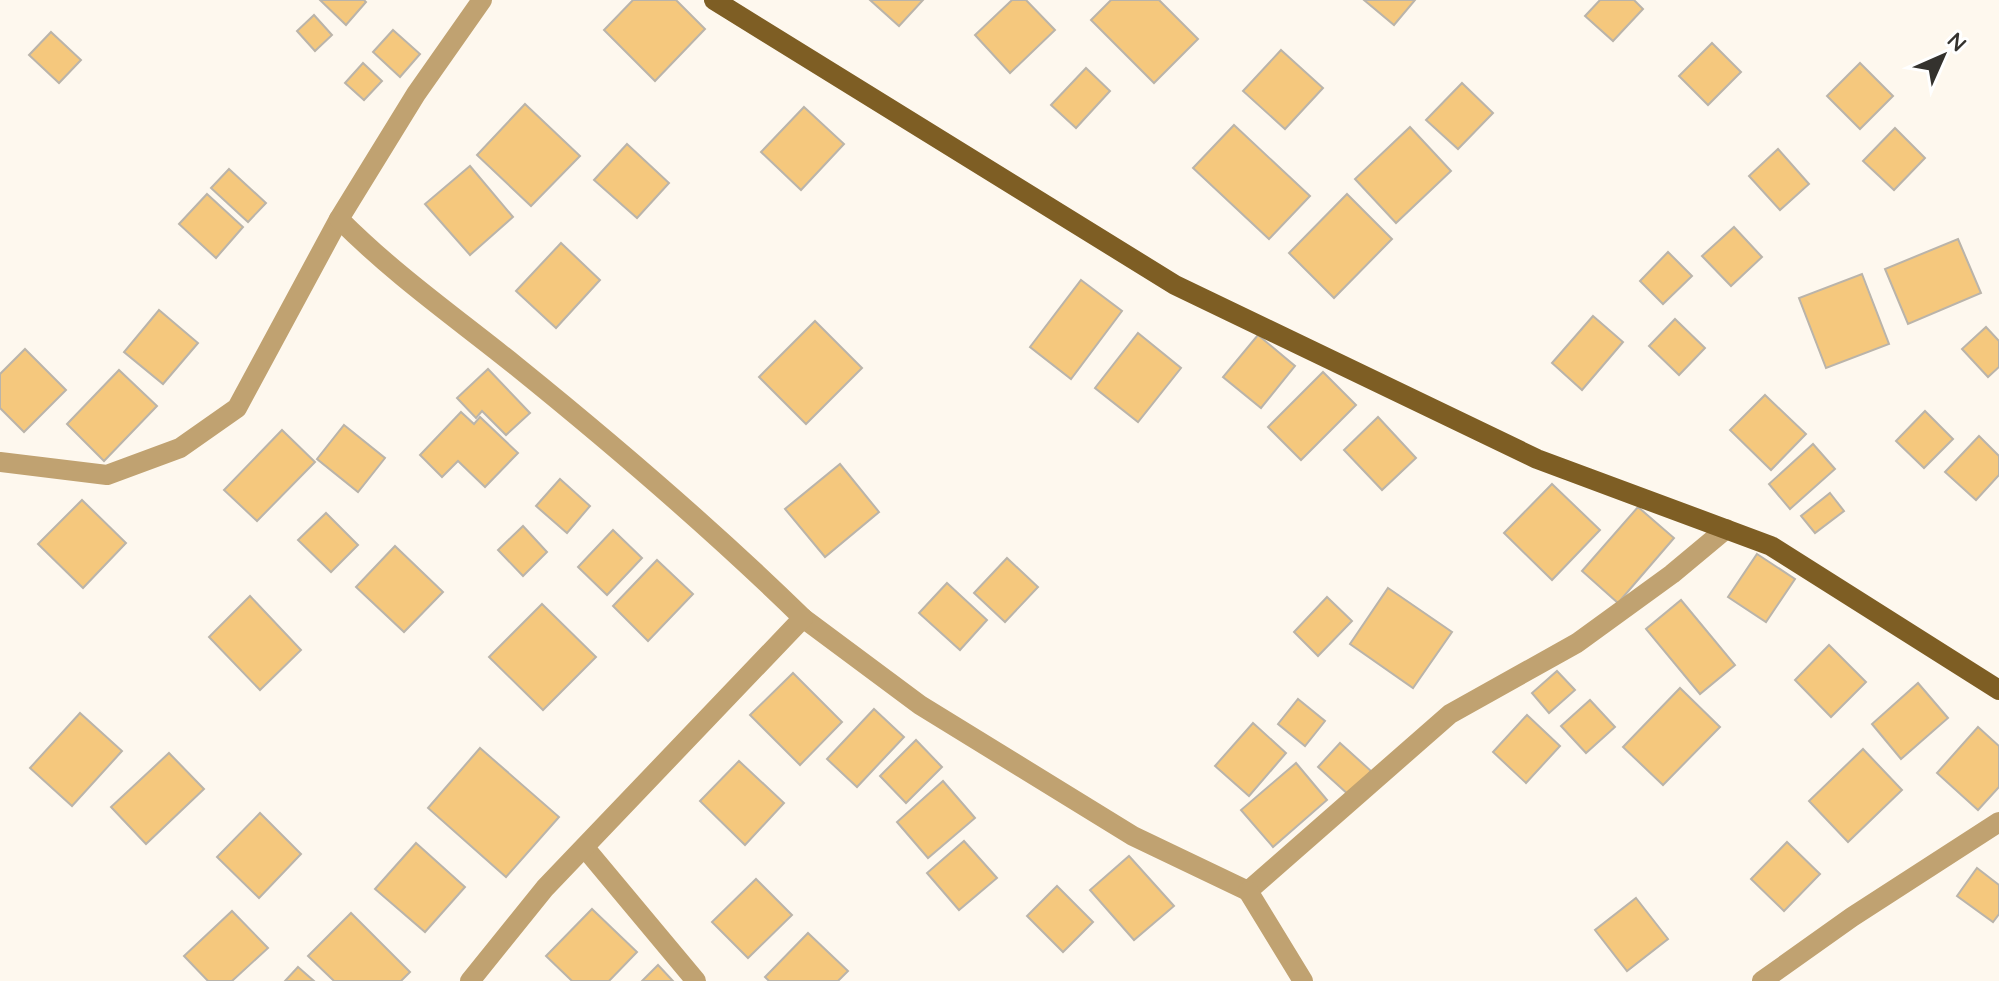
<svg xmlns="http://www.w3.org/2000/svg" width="1999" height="981" font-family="Quicksand,sans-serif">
<rect width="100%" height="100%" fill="#fef8ee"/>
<!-- building -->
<g fill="#f5c87d" stroke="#bab4aa" stroke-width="2">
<polygon points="320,0 364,0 366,2 346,25"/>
<polygon points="633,0 676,0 705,29 655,81 604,30"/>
<polygon points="870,0 923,0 899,26"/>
<polygon points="1012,0 1026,0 1055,30 1010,73 975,35"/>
<polygon points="1111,0 1159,0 1198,39 1154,83 1091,20"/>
<polygon points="1364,0 1415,0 1394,25"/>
<polygon points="1600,0 1634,0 1643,9 1613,41 1585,16"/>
<polygon points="314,15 332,35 315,51 297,31"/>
<polygon points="393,30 420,54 400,77 373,52"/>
<polygon points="51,32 81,60 59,83 29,55"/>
<polygon points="1712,43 1741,72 1708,105 1679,76"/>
<polygon points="1281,50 1323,88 1285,129 1243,91"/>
<polygon points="363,63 382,81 364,100 345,83"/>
<polygon points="1860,63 1893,96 1860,129 1827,96"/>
<polygon points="1086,68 1110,91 1076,128 1051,105"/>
<polygon points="1462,83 1493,113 1458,149 1426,120"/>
<polygon points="525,104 580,156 531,206 477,155"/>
<polygon points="804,107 844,144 801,190 761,152"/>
<polygon points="1234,125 1310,196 1269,239 1193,168"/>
<polygon points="1410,127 1451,171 1396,223 1355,179"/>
<polygon points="1895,128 1925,158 1894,190 1863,161"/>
<polygon points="627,144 669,183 637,218 594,180"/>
<polygon points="1778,149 1809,184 1780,210 1749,176"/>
<polygon points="470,166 513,217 470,255 425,204"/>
<polygon points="229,169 266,203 248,222 211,188"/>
<polygon points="207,194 243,227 216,258 179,224"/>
<polygon points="1347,194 1392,239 1334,298 1289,253"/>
<polygon points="1734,227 1762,257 1731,286 1702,256"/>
<polygon points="1958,239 1981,293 1908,324 1885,269"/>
<polygon points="561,243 600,280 556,328 516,291"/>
<polygon points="1668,252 1692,276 1663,304 1640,281"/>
<polygon points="1862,274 1889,344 1826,368 1799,298"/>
<polygon points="1081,280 1122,311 1071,379 1030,347"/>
<polygon points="159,310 198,343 163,384 124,352"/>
<polygon points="1593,316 1623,342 1582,390 1552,363"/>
<polygon points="1675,319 1705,348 1679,375 1649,346"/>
<polygon points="815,321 862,368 806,424 759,377"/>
<polygon points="1986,327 1999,341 1999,367 1988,377 1962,349"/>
<polygon points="1138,333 1181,368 1138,422 1095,388"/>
<polygon points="1258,335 1295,366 1261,408 1223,377"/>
<polygon points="25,349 66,390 24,432 0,408 0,374"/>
<polygon points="488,369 530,413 506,435 482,411 476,418 457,398"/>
<polygon points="119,370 157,406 104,461 67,424"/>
<polygon points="1323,372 1356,405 1301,460 1268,427"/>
<polygon points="1765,395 1806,434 1771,470 1730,430"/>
<polygon points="1925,411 1953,439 1924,468 1896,441"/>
<polygon points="461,412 474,424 480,417 518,453 485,487 458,461 442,477 420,455"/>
<polygon points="1378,417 1416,458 1382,490 1344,450"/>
<polygon points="344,425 385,458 358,492 317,459"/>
<polygon points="282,430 315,462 257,521 224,490"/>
<polygon points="1979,436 1999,456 1999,475 1976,500 1945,472"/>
<polygon points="1813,444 1835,469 1790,509 1769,484"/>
<polygon points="840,464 879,512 825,557 785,509"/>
<polygon points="560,479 590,506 567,533 536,506"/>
<polygon points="1552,484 1600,530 1552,580 1504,533"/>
<polygon points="1830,493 1844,511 1815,533 1801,516"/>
<polygon points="82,500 126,543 83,588 38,544"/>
<polygon points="1638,507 1674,538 1618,603 1582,571"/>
<polygon points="326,513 358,545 331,572 298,540"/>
<polygon points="523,526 547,552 523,576 498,550"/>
<polygon points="613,530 642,558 607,595 578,567"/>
<polygon points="395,546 443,592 404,632 356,587"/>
<polygon points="1757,554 1795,579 1766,622 1728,597"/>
<polygon points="1007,558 1038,587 1005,622 974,593"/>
<polygon points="657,560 693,594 648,641 613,606"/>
<polygon points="947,583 987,620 960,650 919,613"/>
<polygon points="1388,588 1452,632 1413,688 1350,644"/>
<polygon points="250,596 301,650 260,690 209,637"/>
<polygon points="1327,597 1352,621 1318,656 1294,632"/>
<polygon points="1681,600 1735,665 1700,694 1646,629"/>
<polygon points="542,604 596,657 543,710 489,657"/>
<polygon points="1829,645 1866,682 1831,717 1795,680"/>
<polygon points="1557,671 1575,690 1549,713 1532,693"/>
<polygon points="793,673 842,722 800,765 750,715"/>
<polygon points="1918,683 1948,718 1901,759 1872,724"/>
<polygon points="1680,688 1720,727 1663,785 1623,747"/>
<polygon points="1298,699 1325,721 1305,746 1278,724"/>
<polygon points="1590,700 1615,727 1586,753 1561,726"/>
<polygon points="874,709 904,737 857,787 827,759"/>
<polygon points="80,713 122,751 72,806 30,768"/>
<polygon points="1527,715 1560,746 1526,783 1493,752"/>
<polygon points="1253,723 1286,753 1249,796 1215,766"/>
<polygon points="1978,727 1999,746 1999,787 1978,810 1937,773"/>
<polygon points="916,740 942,767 906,803 880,776"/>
<polygon points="1340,743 1371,771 1350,796 1318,767"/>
<polygon points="480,748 559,817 506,877 428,808"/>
<polygon points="1863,749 1902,790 1848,842 1809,801"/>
<polygon points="169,753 204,789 146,844 111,807"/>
<polygon points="739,761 784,803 745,845 700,801"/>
<polygon points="1296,763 1327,800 1273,847 1241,810"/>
<polygon points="943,781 975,818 928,858 897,822"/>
<polygon points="260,813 301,854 259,898 217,857"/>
<polygon points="964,841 997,878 959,910 927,873"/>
<polygon points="1787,842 1820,874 1784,911 1751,879"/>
<polygon points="416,843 465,887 425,932 375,889"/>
<polygon points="1129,856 1174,906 1134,940 1090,890"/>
<polygon points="1977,868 1999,885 1999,914 1993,922 1957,896"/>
<polygon points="756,879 792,915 748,958 712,922"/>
<polygon points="1057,886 1093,922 1063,952 1027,916"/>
<polygon points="1636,898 1668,939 1627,971 1595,930"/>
<polygon points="592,909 637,952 609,981 572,981 546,956"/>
<polygon points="232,911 268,948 232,981 208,981 184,956"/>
<polygon points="351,913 410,972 401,981 334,981 308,956"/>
<polygon points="808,933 848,971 838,981 769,981 765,977"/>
<polygon points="658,965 673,981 642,981"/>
<polygon points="298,967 314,981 285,981"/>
</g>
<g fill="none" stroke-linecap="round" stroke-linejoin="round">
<!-- minor -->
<g stroke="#c0a271" stroke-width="20">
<polyline points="0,462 107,475 180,448 237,408 339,219"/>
<polyline points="803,618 920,705 1133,836 1248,891 1450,714 1577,643 1672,574 1726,529"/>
<polyline points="585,848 696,981"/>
<polyline points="1248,891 1303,981"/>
<path d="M470,981l75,-93 258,-270c-91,-89 -188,-172 -287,-252 -61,-49 -120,-90 -177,-147l77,-125 66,-94"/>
<polyline points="1762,981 1852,917 1999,822"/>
</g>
<!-- major -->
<polyline stroke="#7e5e24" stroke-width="20" points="714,0 1175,285 1537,459 1771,546 1999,690"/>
</g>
<!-- north arrow -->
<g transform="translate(1943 56) rotate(45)" stroke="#ffffff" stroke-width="6" paint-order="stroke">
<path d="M0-6L14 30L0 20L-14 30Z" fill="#34322e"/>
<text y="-12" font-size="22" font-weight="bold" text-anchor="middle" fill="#34322e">N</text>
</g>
</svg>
